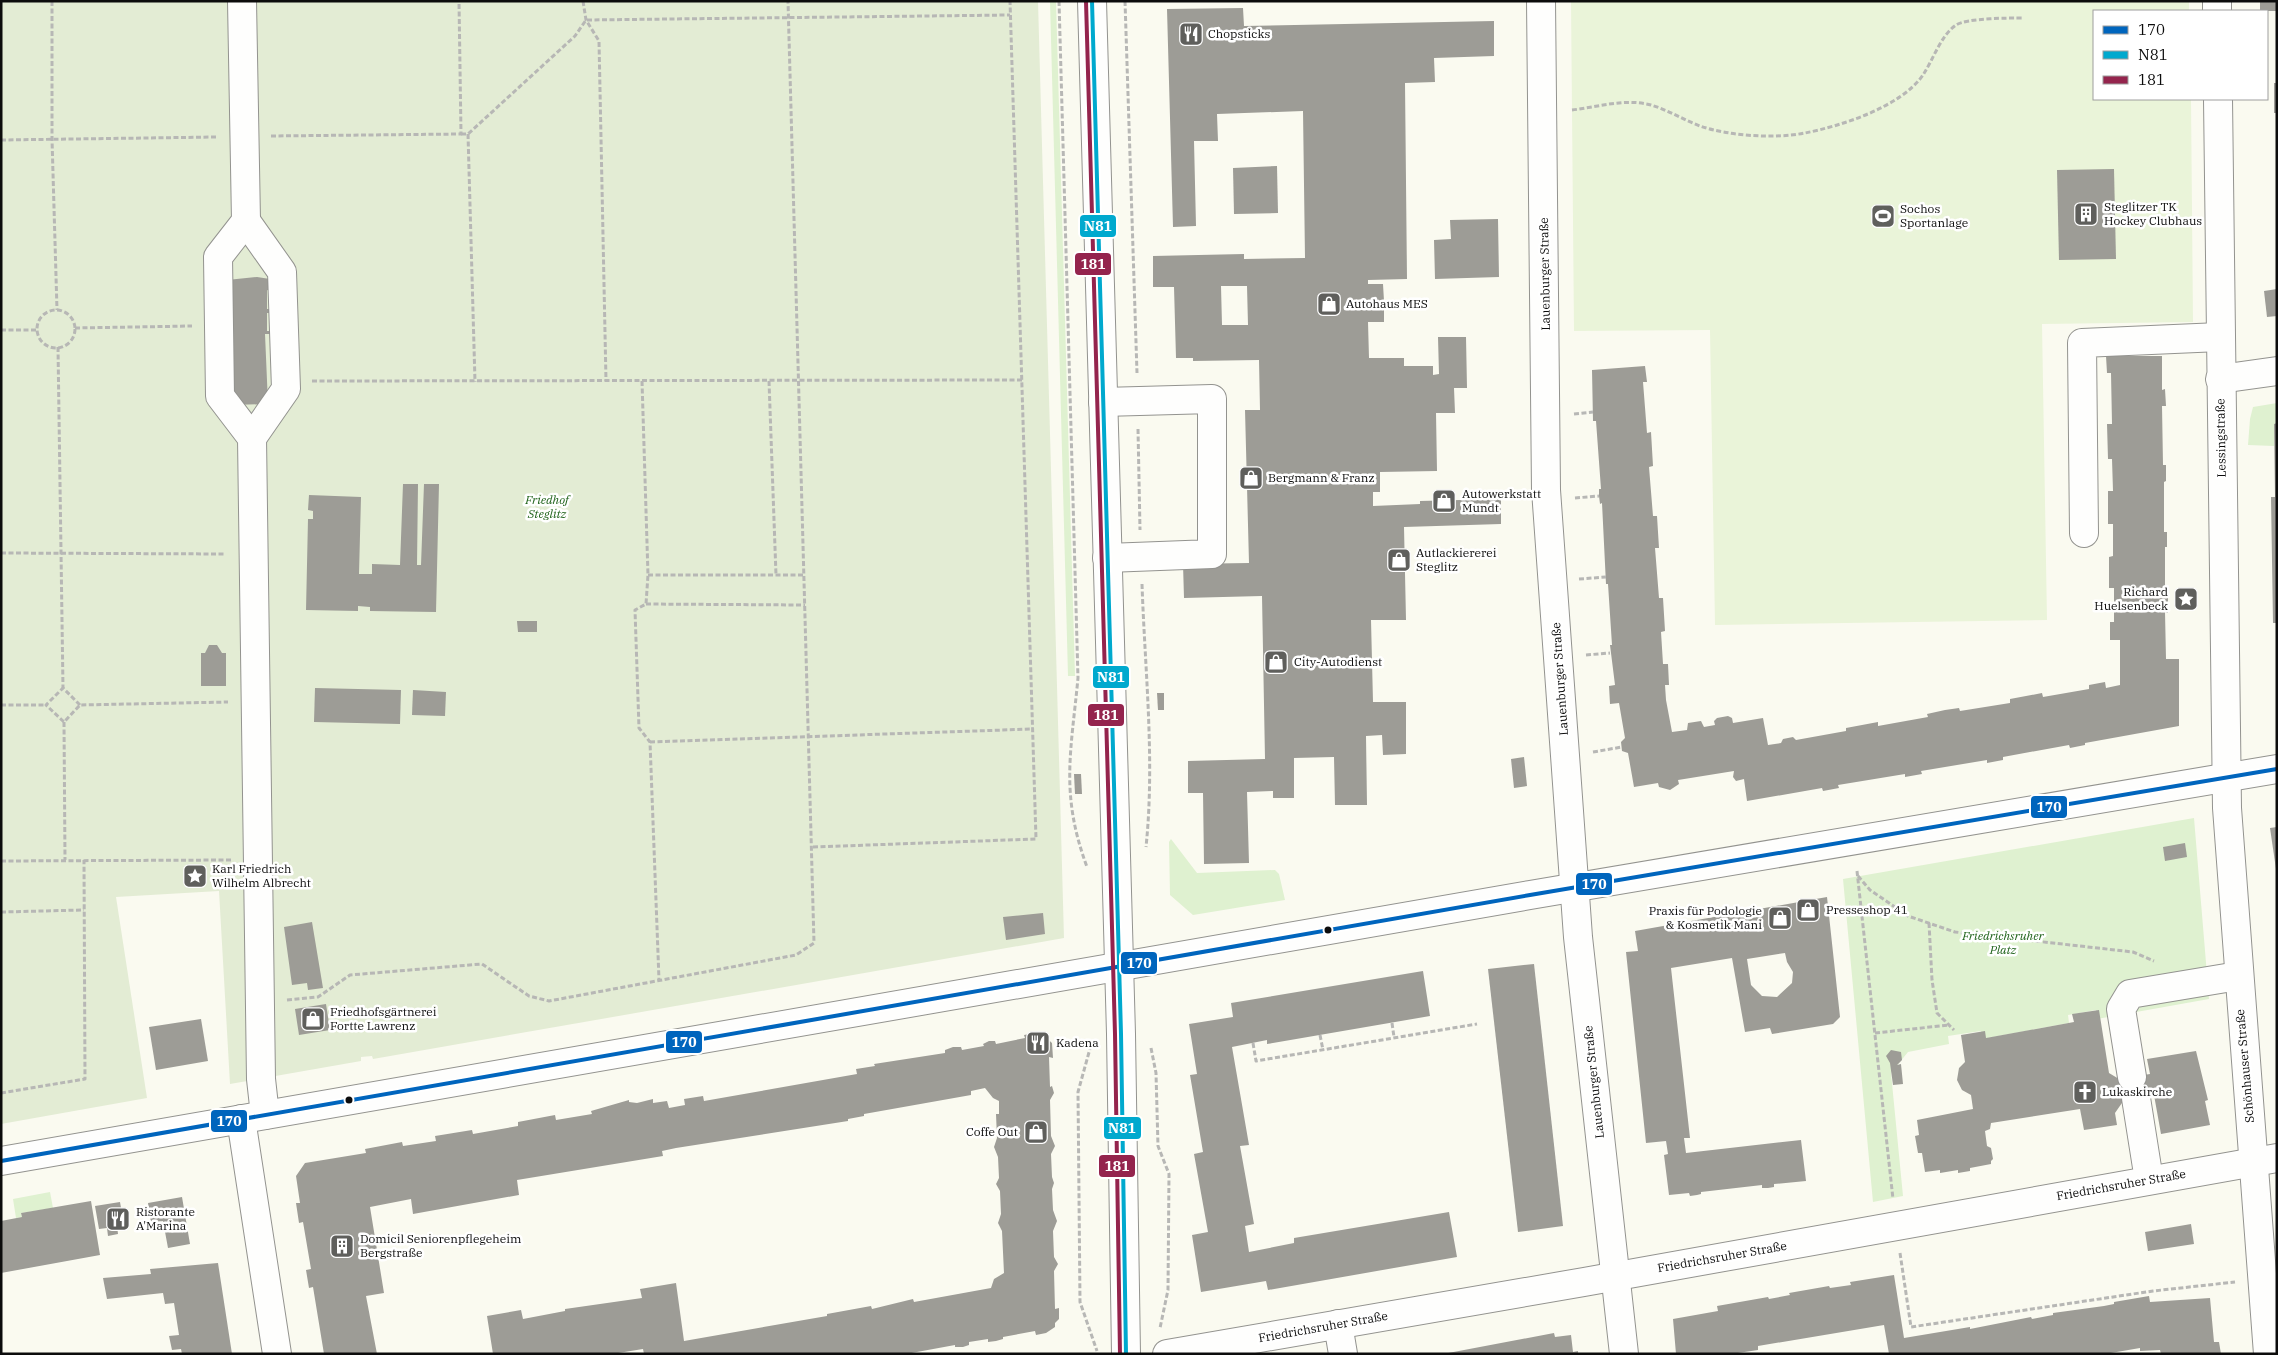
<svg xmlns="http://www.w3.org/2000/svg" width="2278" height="1355" font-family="'IBM Plex Serif',serif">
<rect width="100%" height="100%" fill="#fafaf0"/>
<!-- green -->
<g fill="#dff1d0">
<polygon points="1050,1 1056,1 1075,676 1068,676"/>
<polygon points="2277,403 2274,446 2248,445 2250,419 2253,407"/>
<polygon points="2194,818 2209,999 2097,1019 2096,1010 2068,1015 2069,1023 1982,1039 1981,1031 1948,1036 1949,1044 1908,1052 1891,1073 1903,1196 1873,1202 1843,879"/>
<polygon points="1171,839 1197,873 1275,870 1279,874 1285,900 1193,915 1170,895 1169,842"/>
<polygon points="50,1192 53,1208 21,1213 22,1217 16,1218 13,1199"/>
</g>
<!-- cemetery -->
<polygon fill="#e3ecd4" points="1,1 1038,1 1064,938 373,1059 372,1056 361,1057 361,1061 230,1084 219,891 116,897 147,1098 1,1124"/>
<!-- pitch -->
<polygon fill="#eaf4d9" points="1571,1 2189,1 2189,11 2094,11 2094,99 2191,99 2193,322 2042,324 2047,620 1715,625 1710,330 1574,331"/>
<!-- building -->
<g fill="#9d9c96" fill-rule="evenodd">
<rect x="2260" y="1" width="17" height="10"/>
<path d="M1243,8l1,18 250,-5v35l-60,2 1,24 -30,1 2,196 -39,1v4h15l1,17v21h-16l1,36h35v8h29v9l6,-1 -1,-37h28l1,51h-13l1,25h-19l1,58 -57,1v20h-7v14l47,-2v-3l81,-2v25l-97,3 2,93h-35l2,82h33v52l-23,1 -1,-20 -16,1 1,69h-32l-1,-48 -40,1v40h-21v-7l-26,1 2,71 -45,1 -1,-71h-15v-32l77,-2 -3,-163 -78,2 -1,-34 66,-1 -4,-153h15l-1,-50 -66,1v-3h-17l-2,-71h-21v-31l91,-2v5l61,-1 -2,-147 -86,3 1,27h-24l2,85 -23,1 -6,-218zM1221,286h26l1,39h-26z"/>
<rect x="2274" y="83" width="3" height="30"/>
<polygon points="1277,166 1278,213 1234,214 1233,168"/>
<polygon points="2114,169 2116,259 2059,260 2057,170"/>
<polygon points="1498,219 1499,277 1435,279 1434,240 1451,239 1450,220"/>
<polygon points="257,277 270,279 270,291 267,290 267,309 270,309 271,313 267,313 267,331 271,331 271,334 265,334 268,404 232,405 227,280"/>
<polygon points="2277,289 2277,316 2267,317 2264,291"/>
<polygon points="2106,356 2162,356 2162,390 2165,389 2166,406 2162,406 2163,465 2166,465 2166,481 2164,482 2164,532 2167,532 2167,547 2165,547 2165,598 2168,597 2168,613 2165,612 2166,659 2179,659 2179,726 2085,743 2085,745 2070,748 2069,745 2003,757 2003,760 1987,763 1987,760 1921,771 1922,774 1905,777 1905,774 1838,785 1839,788 1823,791 1822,788 1747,801 1744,779 1736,781 1733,777 1734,771 1678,780 1679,784 1670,790 1659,787 1658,783 1634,787 1628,753 1622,751 1621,742 1625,738 1619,703 1610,704 1609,686 1615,685 1610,645 1612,645 1608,584 1606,584 1602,503 1600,504 1599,496 1599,489 1601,489 1596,421 1593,421 1592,370 1645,366 1647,382 1643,382 1647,433 1651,432 1653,466 1649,467 1653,516 1657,516 1659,548 1655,548 1659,598 1663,598 1665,631 1661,632 1663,664 1668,664 1669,685 1665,685 1666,700 1672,732 1687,730 1688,723 1701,721 1704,727 1715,725 1714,721 1717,718 1728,716 1732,718 1733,723 1763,718 1768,745 1781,743 1783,739 1793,737 1796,740 1846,731 1846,728 1878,722 1878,726 1928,717 1927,714 1945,710 1959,708 1960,711 2010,703 2010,699 2042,693 2043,697 2089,689 2089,685 2105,682 2106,688 2120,685 2120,640 2110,640 2110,622 2114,622 2114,588 2109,588 2109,557 2113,556 2113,524 2108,524 2108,491 2113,491 2112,459 2108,459 2107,424 2112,424 2111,373 2107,373"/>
<polygon points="2277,423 2277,623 2273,623 2271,497 2275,497 2274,424"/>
<polygon points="403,484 418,484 417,565 421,565 424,484 439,484 436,612 370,611 370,607 358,606 358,611 306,610 308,519 313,519 313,511 308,510 309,495 361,497 359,574 372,574 372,564 400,565"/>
<polygon points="517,621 537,621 537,632 518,632"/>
<polygon points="209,645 217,645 222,653 226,653 226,686 201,686 201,653 205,653"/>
<polygon points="315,688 401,690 400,724 314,722"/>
<polygon points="413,690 446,692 445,716 412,715"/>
<polygon points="1157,693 1164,693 1164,710 1158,710"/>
<polygon points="1524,757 1527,786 1514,788 1511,759"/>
<polygon points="1074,774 1081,774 1082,794 1075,794"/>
<polygon points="2277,827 2277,869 2276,869 2270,828"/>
<polygon points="2185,843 2187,857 2165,861 2163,847"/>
<path d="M1827,897l13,120 -7,7 -61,10 -2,-6 -25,4 -13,-74 -61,10 19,170h-6l2,15 115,-13 5,41 -32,3v3l-6,1h-6v-3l-61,7v2l-4,1 -7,1 -1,-3 -20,2 -5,-40 4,-1 -2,-13 -20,2 -20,-191 12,-1 -3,-20zM1785,953l2,9 6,10 -1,11 -15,14 -15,-1 -11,-11 -4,-26z"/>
<polygon points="1043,913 1045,934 1006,940 1003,917"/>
<polygon points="312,922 323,988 308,990 307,983 292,985 284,927"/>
<polygon points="1534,964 1563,1226 1518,1232 1488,969"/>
<polygon points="1423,971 1430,1016 1267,1044 1267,1040 1232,1047 1249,1145 1240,1146 1254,1224 1245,1226 1249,1252 1294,1243 1294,1238 1449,1212 1457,1257 1268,1290 1266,1281 1201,1292 1192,1235 1208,1232 1194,1154 1203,1152 1190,1075 1197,1074 1189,1024 1233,1017 1231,1003"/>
<polygon points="326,1004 330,1030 299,1035 295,1009"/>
<polygon points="2099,1010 2109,1073 2119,1079 2150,1074 2147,1059 2196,1051 2208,1100 2205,1101 2210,1125 2161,1134 2154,1095 2124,1100 2115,1113 2117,1125 2084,1130 2080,1109 1991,1123 1990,1129 1985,1131 1987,1146 1991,1148 1993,1159 1991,1161 1991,1164 1970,1168 1970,1171 1958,1173 1958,1170 1940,1173 1940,1170 1925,1172 1922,1153 1918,1153 1915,1136 1919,1135 1917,1120 1973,1109 1971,1095 1962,1090 1957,1080 1959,1068 1965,1062 1961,1035 1985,1031 1986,1038 2074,1022 2072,1014"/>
<polygon points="201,1019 208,1061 156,1070 149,1027"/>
<polygon points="1040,1032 1052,1043 1053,1058 1049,1057 1050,1087 1052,1086 1054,1093 1050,1100 1051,1136 1055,1146 1051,1154 1052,1177 1054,1183 1052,1189 1053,1210 1057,1221 1053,1231 1054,1257 1058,1264 1054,1271 1055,1309 1059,1308 1059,1319 1055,1323 1055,1327 1046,1333 1036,1335 1035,1331 1003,1337 1003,1339 996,1341 988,1342 988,1339 969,1342 969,1345 963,1347 955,1347 955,1345 906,1354 644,1354 643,1349 612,1354 493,1354 487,1316 521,1310 523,1319 565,1311 565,1309 642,1298 640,1289 676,1283 684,1341 827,1316 827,1314 871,1306 872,1309 913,1299 914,1302 991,1288 994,1279 1004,1273 1002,1231 998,1223 1001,1214 1000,1191 996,1184 999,1178 998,1157 994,1147 997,1138 996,1114 999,1114 999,1101 993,1098 985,1088 971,1091 971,1095 864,1114 864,1116 848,1119 848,1121 676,1148 662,1151 663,1156 517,1180 519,1195 413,1214 411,1199 370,1207 384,1293 366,1296 377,1354 324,1354 313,1287 309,1288 306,1270 311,1269 303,1222 299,1223 296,1203 300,1203 296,1176 305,1163 366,1153 365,1149 402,1142 403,1146 436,1141 435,1136 472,1130 473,1134 518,1126 518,1122 555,1115 556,1120 592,1114 591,1111 629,1100 629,1102 637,1103 653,1099 653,1103 667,1101 669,1108 685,1105 684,1099 703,1096 704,1101 857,1074 856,1069 875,1066 874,1064 945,1053 945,1050 953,1047 961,1047 962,1050 984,1046 983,1044 989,1041 995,1041 996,1044 1025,1038 1024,1035"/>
<polygon points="1891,1050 1901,1052 1902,1060 1897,1065 1901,1064 1903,1084 1893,1085 1890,1063 1886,1056"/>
<polygon points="182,1197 190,1244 168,1248 163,1221 151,1223 148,1203"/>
<polygon points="91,1201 100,1255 1,1273 1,1221 22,1217 21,1213"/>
<polygon points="120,1202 124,1225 117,1226 118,1234 108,1236 107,1228 99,1229 95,1206"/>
<polygon points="2191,1224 2194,1244 2148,1251 2145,1232"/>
<polygon points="218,1263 232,1354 182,1354 181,1349 172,1350 169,1336 179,1335 174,1303 165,1304 163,1293 107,1299 103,1278 151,1274 150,1269"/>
<polygon points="1894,1275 1904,1338 1970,1327 1970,1329 2031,1317 2032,1319 2053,1315 2053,1313 2104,1306 2114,1304 2114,1302 2149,1296 2150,1302 2210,1298 2214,1342 2219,1342 2221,1354 2161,1354 2160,1350 2140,1351 2140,1348 2105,1354 1889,1354 1884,1325 1758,1346 1758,1350 1731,1354 1676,1354 1673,1319 1718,1311 1717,1306 1768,1297 1769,1299 1790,1295 1789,1293 1829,1286 1830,1288 1851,1285 1850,1282"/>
<polygon points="1554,1333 1555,1337 1571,1335 1573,1352 1578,1351 1578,1354 1443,1354"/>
</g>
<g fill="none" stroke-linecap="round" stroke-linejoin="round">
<!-- minor casing -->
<g stroke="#93938f" stroke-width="30">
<g id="minor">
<polyline points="242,1 246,221 218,257 220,396 252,438 261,1079 265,1115"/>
<polyline points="1092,1 1121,1034 1126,1354"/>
<polyline points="1541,1 1546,490 1578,937 1624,1354"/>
<polyline points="2217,1 2217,11"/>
<polyline points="2218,99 2227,808 2268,1354"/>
<polyline points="246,221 282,272 286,389 252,438"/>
<polyline points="2220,379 2277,371"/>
<polyline points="1103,402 1212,399 1212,554 1107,558"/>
<polyline points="2084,533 2082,343 2220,337"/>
<polyline points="2132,1077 2121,1009 2130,994 2238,976"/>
<polyline points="2136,1098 2149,1180"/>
<polyline points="241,1119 277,1354"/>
<polyline points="1,1161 1530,895 2277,769"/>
<polyline points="1338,1324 1343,1354"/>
<polyline points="1167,1354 1584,1282 2277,1158"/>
</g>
</g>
<!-- path -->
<g stroke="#b7b7b5" stroke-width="3" stroke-dasharray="5 2.5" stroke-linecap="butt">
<polyline points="52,1 52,139 57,310"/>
<polyline points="583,1 586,20 599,41 606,381"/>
<path d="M1059,1l19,677c-7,74 -18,116 9,189"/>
<polyline points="1125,1 1137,373"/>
<path d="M1572,110c26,-3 53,-12 79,-5 17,5 33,15 49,21 29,10 75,13 105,7 36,-7 96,-26 118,-58 10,-15 18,-40 33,-50 11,-7 53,-7 67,-7"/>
<polyline points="461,134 468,134 575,36 586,20 1010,15"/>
<polyline points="468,134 475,382"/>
<polyline points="271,136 461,134 459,1"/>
<polyline points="1,140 217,137"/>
<circle cx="56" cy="329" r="19"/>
<polyline points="75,328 192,326"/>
<polyline points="1,330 38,330"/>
<polyline points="58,347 63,688"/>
<polyline points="312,381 1022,380"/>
<polyline points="642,381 648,575 646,604 635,610 639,728 650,742 659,980"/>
<polyline points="769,381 776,575"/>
<polyline points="1574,414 1593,412"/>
<polyline points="1138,429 1140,530"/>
<polyline points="1575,498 1599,496"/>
<polyline points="1,553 226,554"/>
<polyline points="648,575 805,575"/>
<polyline points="1579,579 1606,577"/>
<path d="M1142,584c3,88 13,176 4,263"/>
<polyline points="646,604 805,605"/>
<polyline points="1586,655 1610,653"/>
<polyline points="1,705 46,705"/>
<polyline points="80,705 63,688 46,705 64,722 80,705 228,702"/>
<polyline points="64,722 65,860"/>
<polyline points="650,742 1033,729"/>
<polyline points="1593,752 1622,747"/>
<polyline points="813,847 1036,839 1010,1"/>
<polyline points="1,861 231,860"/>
<polyline points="1857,871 1893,1199"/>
<polyline points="1858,876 1870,890 1908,916 1955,932 2133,952 2154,961"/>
<polyline points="1,912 84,910"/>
<polyline points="1929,923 1932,980 1937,1013 1954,1030"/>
<polyline points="287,1000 318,997 350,975 482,964 529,996 549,1001 796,955 814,943 788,1"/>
<polyline points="1392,1023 1394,1037"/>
<polyline points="1875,1033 1949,1025"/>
<polyline points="1320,1035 1323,1050"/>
<polyline points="1253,1043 1256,1061 1477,1024"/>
<polyline points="1091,1045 1078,1092 1080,1302 1097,1351"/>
<polyline points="1151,1048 1156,1073 1158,1146 1169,1174 1168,1290 1160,1328"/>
<polyline points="1,1093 85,1079 84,860"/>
<polyline points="1900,1253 1911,1327 2153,1291 2235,1282"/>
</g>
<!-- minor -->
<use href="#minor" stroke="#fefefd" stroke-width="28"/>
<!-- bus-1 casing -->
<g stroke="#fff" stroke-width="8">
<polyline id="bus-1" points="1,1161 1530,895 2277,769"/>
</g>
<!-- bus-2 casing -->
<g stroke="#fff" stroke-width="8">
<polyline id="bus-2" points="1092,1 1121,1034 1126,1354"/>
</g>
<!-- bus-3 casing -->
<g stroke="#fff" stroke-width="8">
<polyline id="bus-3" points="1086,1 1115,1034 1120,1354"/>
</g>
<!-- bus-1 -->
<use href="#bus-1" stroke="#0065bd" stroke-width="4"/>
<!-- bus-2 -->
<use href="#bus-2" stroke="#00a9ce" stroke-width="4"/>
<!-- bus-3 -->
<use href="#bus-3" stroke="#94244d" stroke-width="4"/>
</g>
<!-- icons -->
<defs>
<g id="restaurant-square" transform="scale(1.25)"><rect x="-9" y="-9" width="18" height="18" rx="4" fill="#5f5f5c" stroke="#fff"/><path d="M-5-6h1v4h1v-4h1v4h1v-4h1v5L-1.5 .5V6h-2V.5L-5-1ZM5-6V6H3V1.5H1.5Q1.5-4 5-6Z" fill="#fff"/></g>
<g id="building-square" transform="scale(1.25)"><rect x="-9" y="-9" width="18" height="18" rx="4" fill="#5f5f5c" stroke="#fff"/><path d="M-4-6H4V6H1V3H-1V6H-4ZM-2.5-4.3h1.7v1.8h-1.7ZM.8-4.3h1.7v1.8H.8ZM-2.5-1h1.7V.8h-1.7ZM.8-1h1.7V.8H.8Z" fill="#fff"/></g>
<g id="stadium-square" transform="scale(1.25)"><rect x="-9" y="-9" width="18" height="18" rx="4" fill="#5f5f5c" stroke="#fff"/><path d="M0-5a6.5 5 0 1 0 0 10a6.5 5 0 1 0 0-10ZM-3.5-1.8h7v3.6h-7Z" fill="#fff"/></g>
<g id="shop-square" transform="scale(1.25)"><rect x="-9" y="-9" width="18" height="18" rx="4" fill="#5f5f5c" stroke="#fff"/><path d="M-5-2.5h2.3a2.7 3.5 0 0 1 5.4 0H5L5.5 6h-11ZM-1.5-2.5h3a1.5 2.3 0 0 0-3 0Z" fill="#fff"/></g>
<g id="sight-square" transform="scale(1.25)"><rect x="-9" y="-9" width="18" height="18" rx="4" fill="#5f5f5c" stroke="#fff"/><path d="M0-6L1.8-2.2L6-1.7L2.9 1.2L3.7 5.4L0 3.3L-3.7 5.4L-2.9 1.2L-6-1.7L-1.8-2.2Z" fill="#fff"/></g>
<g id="church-square" transform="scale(1.25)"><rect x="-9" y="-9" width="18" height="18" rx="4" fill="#5f5f5c" stroke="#fff"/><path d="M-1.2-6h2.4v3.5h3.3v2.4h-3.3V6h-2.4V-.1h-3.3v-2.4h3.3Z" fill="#fff"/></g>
</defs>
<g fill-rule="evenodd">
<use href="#restaurant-square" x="1191" y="34"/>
<use href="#building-square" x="2086" y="214"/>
<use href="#stadium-square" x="1883" y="216"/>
<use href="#shop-square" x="1329" y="304"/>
<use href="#shop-square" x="1251" y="478"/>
<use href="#shop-square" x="1444" y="501"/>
<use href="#shop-square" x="1399" y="560"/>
<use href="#sight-square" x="2186" y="599"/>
<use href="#shop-square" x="1276" y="662"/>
<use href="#sight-square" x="195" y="876"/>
<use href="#shop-square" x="1808" y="910"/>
<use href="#shop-square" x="1780" y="918"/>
<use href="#shop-square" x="313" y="1019"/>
<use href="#restaurant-square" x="1038" y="1043"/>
<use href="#church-square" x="2085" y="1092"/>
<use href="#shop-square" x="1036" y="1132"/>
<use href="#restaurant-square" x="118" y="1219"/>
<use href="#building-square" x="342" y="1246"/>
</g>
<!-- markers -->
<g fill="#0c0c0c" stroke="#fff" stroke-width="2">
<circle cx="1328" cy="930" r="4.5"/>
<circle cx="349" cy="1100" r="4.5"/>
</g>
<g text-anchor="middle" stroke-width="5" stroke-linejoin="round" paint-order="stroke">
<!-- poi labels -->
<g font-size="12" fill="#0c0c0c" stroke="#fff" text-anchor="start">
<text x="1208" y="38">Chopsticks</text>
<text x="2104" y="211">Steglitzer TK<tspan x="2104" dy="14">Hockey Clubhaus</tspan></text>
<text x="1900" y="213">Sochos<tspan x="1900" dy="14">Sportanlage</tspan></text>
<text x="1346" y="308">Autohaus MES</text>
<text x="1268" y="482">Bergmann &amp; Franz</text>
<text x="1462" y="498">Autowerkstatt<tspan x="1462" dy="14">Mundt</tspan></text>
<text x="1416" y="557">Autlackiererei<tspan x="1416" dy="14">Steglitz</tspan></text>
<text x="2168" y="596" text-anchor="end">Richard<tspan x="2168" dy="14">Huelsenbeck</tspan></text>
<text x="1294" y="666">City-Autodienst</text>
<text x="212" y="873">Karl Friedrich<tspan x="212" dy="14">Wilhelm Albrecht</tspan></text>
<text x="1826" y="914">Presseshop 41</text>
<text x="1762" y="915" text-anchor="end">Praxis für Podologie<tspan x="1762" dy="14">&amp; Kosmetik Mani</tspan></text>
<text x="330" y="1016">Friedhofsgärtnerei<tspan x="330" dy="14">Fortte Lawrenz</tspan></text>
<text x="1056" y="1047">Kadena</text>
<text x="2102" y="1096">Lukaskirche</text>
<text x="1018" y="1136" text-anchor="end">Coffe Out</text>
<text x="136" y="1216">Ristorante<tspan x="136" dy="14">A'Marina</tspan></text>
<text x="360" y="1243">Domicil Seniorenpflegeheim<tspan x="360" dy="14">Bergstraße</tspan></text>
</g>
<!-- street labels -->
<g font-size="12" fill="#0c0c0c" stroke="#fff">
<text transform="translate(1545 274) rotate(-91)" y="4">Lauenburger Straße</text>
<text transform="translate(2221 438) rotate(-91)" y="4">Lessingstraße</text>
<text transform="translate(1560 679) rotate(-94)" y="4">Lauenburger Straße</text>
<text transform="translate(2245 1066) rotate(-95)" y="4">Schönhauser Straße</text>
<text transform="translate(1594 1082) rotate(-96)" y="4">Lauenburger Straße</text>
<text transform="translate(2121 1185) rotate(-10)" y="4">Friedrichsruher Straße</text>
<text transform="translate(1722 1257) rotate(-10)" y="4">Friedrichsruher Straße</text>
<text transform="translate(1323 1327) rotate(-10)" y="4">Friedrichsruher Straße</text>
</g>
<!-- park labels -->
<g font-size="12" font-style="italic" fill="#21641c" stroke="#fff">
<text x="547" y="504">Friedhof<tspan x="547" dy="14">Steglitz</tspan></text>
<text x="2003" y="940">Friedrichsruher<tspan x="2003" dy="14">Platz</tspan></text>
</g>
</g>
<g stroke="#fff" stroke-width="2">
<rect x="1079" y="214" width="38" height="24" rx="5" fill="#00a9ce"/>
<rect x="1074" y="252" width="38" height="24" rx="5" fill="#94244d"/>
<rect x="1092" y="665" width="38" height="24" rx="5" fill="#00a9ce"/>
<rect x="1087" y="703" width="38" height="24" rx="5" fill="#94244d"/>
<rect x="2030" y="795" width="38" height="24" rx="5" fill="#0065bd"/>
<rect x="1575" y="872" width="38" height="24" rx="5" fill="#0065bd"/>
<rect x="1120" y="951" width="38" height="24" rx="5" fill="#0065bd"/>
<rect x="665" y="1030" width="38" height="24" rx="5" fill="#0065bd"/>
<rect x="210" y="1109" width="38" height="24" rx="5" fill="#0065bd"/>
<rect x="1103" y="1116" width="39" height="24" rx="5" fill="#00a9ce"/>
<rect x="1098" y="1154" width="38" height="24" rx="5" fill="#94244d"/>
</g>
<g font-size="14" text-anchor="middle" font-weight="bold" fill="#fff">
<text x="1098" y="231">N81</text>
<text x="1093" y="269">181</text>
<text x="1111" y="682">N81</text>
<text x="1106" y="720">181</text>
<text x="2049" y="812">170</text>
<text x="1594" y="889">170</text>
<text x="1139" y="968">170</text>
<text x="684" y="1047">170</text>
<text x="229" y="1126">170</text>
<text x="1122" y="1133">N81</text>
<text x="1117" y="1171">181</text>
</g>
<!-- border -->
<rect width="2278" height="1355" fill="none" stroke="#0c0c0c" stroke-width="5"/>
<!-- legend -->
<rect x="2093" y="10" width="175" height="90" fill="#ffffff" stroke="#9e9e9e"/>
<rect x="2103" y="26" width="25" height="8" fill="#0065bd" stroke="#9e9e9e"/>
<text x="2138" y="35" font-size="15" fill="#0c0c0c">170</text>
<rect x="2103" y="51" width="25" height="8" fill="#00a9ce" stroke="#9e9e9e"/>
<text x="2138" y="60" font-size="15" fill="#0c0c0c">N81</text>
<rect x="2103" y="76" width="25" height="8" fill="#94244d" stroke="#9e9e9e"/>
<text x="2138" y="85" font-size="15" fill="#0c0c0c">181</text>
</svg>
